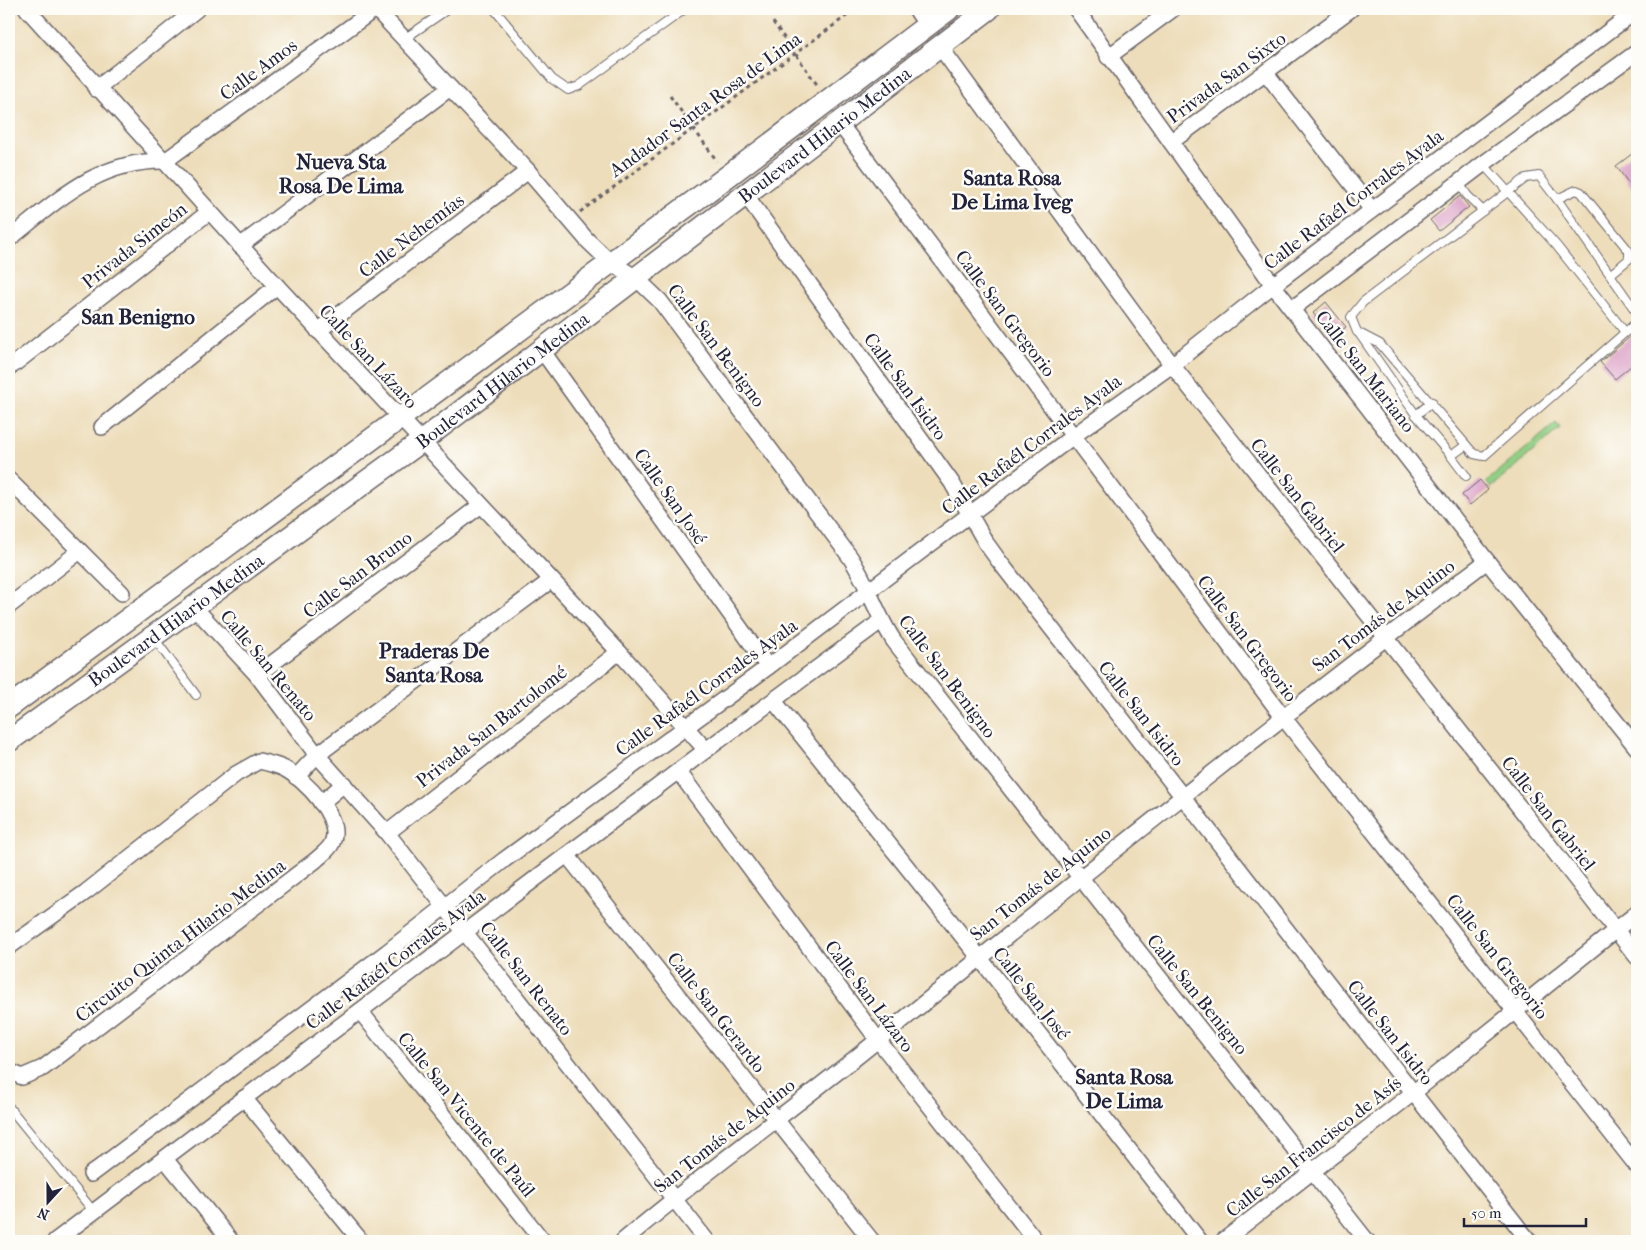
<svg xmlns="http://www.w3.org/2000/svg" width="1646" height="1250" font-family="'IM FELL French Canon',serif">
<rect width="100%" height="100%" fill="#fdfcf7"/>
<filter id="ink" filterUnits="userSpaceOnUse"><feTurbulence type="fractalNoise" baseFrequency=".02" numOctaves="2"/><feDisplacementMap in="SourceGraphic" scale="10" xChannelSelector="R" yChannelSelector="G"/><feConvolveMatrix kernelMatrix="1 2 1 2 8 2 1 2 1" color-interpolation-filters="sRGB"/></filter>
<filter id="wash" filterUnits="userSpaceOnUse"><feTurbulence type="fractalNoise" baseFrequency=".0096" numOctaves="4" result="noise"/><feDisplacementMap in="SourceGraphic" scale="20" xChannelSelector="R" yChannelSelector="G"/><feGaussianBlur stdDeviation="1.12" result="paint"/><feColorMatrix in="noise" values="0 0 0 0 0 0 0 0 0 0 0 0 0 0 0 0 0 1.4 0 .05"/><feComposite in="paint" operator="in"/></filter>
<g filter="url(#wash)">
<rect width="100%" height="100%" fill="#edddba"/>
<!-- green -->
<polygon fill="#92cf85" stroke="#5a7860" points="1556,423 1560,428 1491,488 1486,482"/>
<g id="blocks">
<!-- building -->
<g fill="#dca1c8">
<polygon points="1637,150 1637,195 1616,166"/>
<polygon points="1460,196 1469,207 1439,231 1430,220"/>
<polygon points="1326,302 1346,327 1333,338 1313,313"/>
<polygon points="1637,331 1637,361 1615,379 1600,362"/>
<polygon points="1480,480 1488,490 1470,505 1462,495"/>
</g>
</g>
</g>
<g filter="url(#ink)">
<use href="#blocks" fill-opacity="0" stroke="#696367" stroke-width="1"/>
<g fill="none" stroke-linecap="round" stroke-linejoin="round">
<!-- service casing -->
<g stroke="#696367" stroke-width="10">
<g id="service">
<polyline points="494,9 552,79 568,90 579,86 685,9"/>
<polyline points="404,39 448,9"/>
<polyline points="1483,164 1556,245 1625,332"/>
<polyline points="1459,183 1467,195 1483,211"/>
<polyline points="1557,199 1539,176 1526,178 1363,302 1351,317 1357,332 1380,344 1474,454 1484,456 1637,322"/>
<polyline points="1611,274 1629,259 1629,251 1581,192 1576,190 1557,199 1637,313"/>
<polyline points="1358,332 1416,415 1451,456"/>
<polyline points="1416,415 1432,402"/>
<polyline points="1466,445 1451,456 1466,476"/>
<polyline points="154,638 196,695"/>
<polyline points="9,1107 94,1212"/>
</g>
</g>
<!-- minor casing -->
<g stroke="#696367" stroke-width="18">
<g id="minor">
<polyline points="27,9 277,286 619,652 706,750"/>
<path d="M376,9l152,162 59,69 23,22 25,15 25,24 190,256c18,27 26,57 44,84l473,600"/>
<polyline points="916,9 927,26"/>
<polyline points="1076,9 1273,285 1487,561 1637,748"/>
<polyline points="941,48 1172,365 1637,957"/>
<polyline points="1108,57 1173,9"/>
<polyline points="1266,73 1372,210"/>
<polyline points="96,89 197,9"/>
<polyline points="840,124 1283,717 1637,1166"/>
<polyline points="1171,142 1351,9"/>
<polyline points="745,194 952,483 986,543 999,561 1529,1241"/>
<path d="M9,239c49,-39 89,-79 156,-78l210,-152"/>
<polyline points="240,246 450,88"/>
<polyline points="1292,309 1483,164 1637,52"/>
<polyline points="318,331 528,171"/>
<polyline points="541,349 768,667"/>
<polyline points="13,365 209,212"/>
<polyline points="102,427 277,286"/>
<polyline points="9,480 122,593"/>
<polyline points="9,606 80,551"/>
<polyline points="194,607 257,675 317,755 387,833 707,1241"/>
<polyline points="257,675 481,505"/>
<polyline points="774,701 979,957 1200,1241"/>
<polyline points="678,771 878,1040 1036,1241"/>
<polyline points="296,777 317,755 550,581"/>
<polyline points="321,803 344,784"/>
<polyline points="387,833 619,652"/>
<polyline points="567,855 872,1241"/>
<path d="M9,947l77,-55 150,-118 23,-13c9,2 18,4 26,8 20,11 58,49 47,74 -3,7 -11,12 -16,17l-273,208 -21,9 -13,-6"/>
<polyline points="360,1011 543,1241"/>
<polyline points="244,1098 361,1241"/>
<polyline points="165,1159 231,1241"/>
<polyline points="91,1174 387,952 504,860 768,667 1072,437 1172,365 1273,285 1637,10"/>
<polyline points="55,1241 706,750 881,621"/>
<path d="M623,1241c83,-70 171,-133 256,-202 201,-161 402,-323 608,-478"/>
<polyline points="1223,1241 1413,1093 1637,913"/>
</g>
</g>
<!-- secondary casing -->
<g stroke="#696367" stroke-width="24">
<g id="secondary">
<polyline points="9,707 728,176 949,9"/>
<path id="s1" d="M9,741l413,-300 567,-432"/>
</g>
</g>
<!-- path -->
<g stroke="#696367" stroke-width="3" stroke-dasharray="4 4" stroke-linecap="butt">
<polyline points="773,22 818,86"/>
<polyline points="670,96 717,161"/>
<polyline points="580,212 856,9"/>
</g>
<!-- service -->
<use href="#service" stroke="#fff" stroke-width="8"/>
<!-- minor -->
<use href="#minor" stroke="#fff" stroke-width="15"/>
<!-- secondary -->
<use href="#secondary" stroke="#fff" stroke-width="21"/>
</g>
</g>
<g text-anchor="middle" stroke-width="5" stroke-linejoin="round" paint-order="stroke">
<!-- street labels -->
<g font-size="19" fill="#22223b" stroke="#fdfcf7">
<text transform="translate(258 69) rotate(-36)" y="7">Calle Amos</text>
<text transform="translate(1226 77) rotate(-36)" y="7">Privada San Sixto</text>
<text transform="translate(705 104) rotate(-36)" y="7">Andador Santa Rosa de Lima</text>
<text dy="7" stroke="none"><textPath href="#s1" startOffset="1016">Boulevard Hilario Medina</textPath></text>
<text transform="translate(1353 199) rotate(-37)" y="7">Calle Rafaél Corrales Ayala</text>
<text transform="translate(411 235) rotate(-37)" y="7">Calle Nehemías</text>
<text transform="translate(134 245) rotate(-38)" y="7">Privada Simeón</text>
<text transform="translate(1006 313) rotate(53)" y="7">Calle San Gregorio</text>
<text transform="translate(717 345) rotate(53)" y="7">Calle San Benigno</text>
<text transform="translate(369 356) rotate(47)" y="7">Calle San Lázaro</text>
<text transform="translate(1366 371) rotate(52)" y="7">Calle San Mariano</text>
<text dy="7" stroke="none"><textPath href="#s1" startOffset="611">Boulevard Hilario Medina</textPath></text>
<text transform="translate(906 386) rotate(54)" y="7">Calle San Isidro</text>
<text transform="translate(1031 444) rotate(-37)" y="7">Calle Rafaél Corrales Ayala</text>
<text transform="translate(1298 495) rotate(52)" y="7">Calle San Gabriel</text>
<text transform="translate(671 496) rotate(55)" y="7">Calle San José</text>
<text transform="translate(357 574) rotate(-37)" y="7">Calle San Bruno</text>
<text transform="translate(1383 615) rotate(-37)" y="7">San Tomás de Aquino</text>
<text dy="7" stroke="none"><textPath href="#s1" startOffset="206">Boulevard Hilario Medina</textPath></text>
<text transform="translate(1248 638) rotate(53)" y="7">Calle San Gregorio</text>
<text transform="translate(269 665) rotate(50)" y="7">Calle San Renato</text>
<text transform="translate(948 676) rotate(53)" y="7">Calle San Benigno</text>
<text transform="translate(706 687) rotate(-36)" y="7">Calle Rafaél Corrales Ayala</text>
<text transform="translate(1142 713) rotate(52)" y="7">Calle San Isidro</text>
<text transform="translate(491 726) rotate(-38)" y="7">Privada San Bartolomé</text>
<text transform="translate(1549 813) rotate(52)" y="7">Calle San Gabriel</text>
<text transform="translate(1040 883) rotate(-38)" y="7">San Tomás de Aquino</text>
<text transform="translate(180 940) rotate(-37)" y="7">Circuito Quinta Hilario Medina</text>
<text transform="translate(1498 956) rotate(52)" y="7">Calle San Gregorio</text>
<text transform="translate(395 959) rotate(-37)" y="7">Calle Rafaél Corrales Ayala</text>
<text transform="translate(527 978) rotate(52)" y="7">Calle San Renato</text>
<text transform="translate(1032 993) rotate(52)" y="7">Calle San José</text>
<text transform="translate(1198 994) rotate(51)" y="7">Calle San Benigno</text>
<text transform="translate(870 996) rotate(53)" y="7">Calle San Lázaro</text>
<text transform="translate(717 1012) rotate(52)" y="7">Calle San Gerardo</text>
<text transform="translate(1391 1032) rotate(52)" y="7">Calle San Isidro</text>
<text transform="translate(467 1114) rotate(51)" y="7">Calle San Vicente de Paúl</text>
<text transform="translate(724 1135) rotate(-38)" y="7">San Tomás de Aquino</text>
<text transform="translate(1313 1146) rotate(-38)" y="7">Calle San Francisco de Asís</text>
</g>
<!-- quarter labels -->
<g font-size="21" font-weight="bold" fill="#22223b" stroke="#fdfcf7">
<text x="341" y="169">Nueva Sta<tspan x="341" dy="24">Rosa De Lima</tspan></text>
<text x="1012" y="185">Santa Rosa<tspan x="1012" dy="24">De Lima Iveg</tspan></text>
<text x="138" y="324">San Benigno</text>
<text x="434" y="658">Praderas De<tspan x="434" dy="24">Santa Rosa</tspan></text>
<text x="1124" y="1084">Santa Rosa<tspan x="1124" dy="24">De Lima</tspan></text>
</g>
</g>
<!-- margin -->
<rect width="1646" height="1250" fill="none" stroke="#fdfcf7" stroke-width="30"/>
<!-- north arrow -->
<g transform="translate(48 1202) rotate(201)" stroke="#fdfcf7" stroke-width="4" paint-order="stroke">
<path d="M0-4L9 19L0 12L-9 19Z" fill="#22223b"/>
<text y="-8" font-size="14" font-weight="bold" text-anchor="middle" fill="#22223b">N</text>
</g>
<!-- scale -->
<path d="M1464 1218v8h122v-8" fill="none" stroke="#22223b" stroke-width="2.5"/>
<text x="1471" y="1218" font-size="15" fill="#22223b" stroke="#fdfcf7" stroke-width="4" paint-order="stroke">50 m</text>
</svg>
